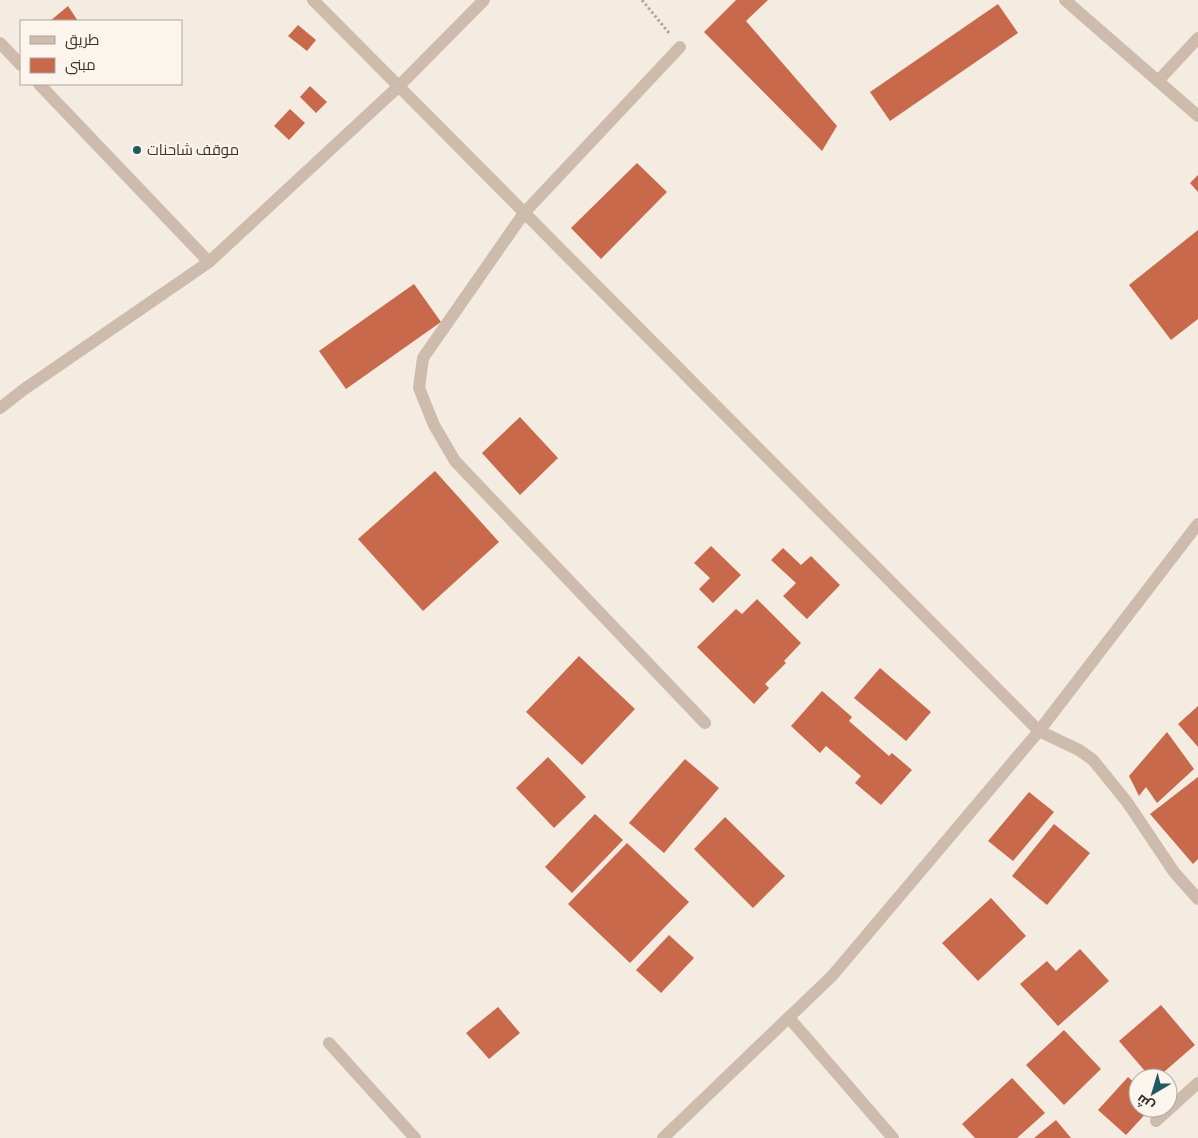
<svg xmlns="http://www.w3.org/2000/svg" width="1198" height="1138" font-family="'Source Sans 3',Cairo,sans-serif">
<rect width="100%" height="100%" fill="#f4ebe1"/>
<!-- building -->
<g fill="#c8694b">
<polygon points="736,0 768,0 746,21 837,126 822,151 704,32"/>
<polygon points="998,4 1018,33 890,121 870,92"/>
<polygon points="68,6 78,21 50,21"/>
<polygon points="298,25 316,40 307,51 288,36"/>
<polygon points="310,86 327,102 316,113 300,97"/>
<polygon points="290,109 305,123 289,140 274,126"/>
<polygon points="637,163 667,192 601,259 571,228"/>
<polygon points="1198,175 1198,192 1190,183"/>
<polygon points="1198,230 1198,319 1171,340 1129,285"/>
<polygon points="414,284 441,322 346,389 319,351"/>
<polygon points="520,417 558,458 520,495 482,453"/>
<polygon points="435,471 499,542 423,611 358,539"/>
<polygon points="711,546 741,575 713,603 699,589 710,578 694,563"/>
<polygon points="783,548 801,565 811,556 840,585 807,619 783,596 796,583 771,560"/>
<polygon points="757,599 801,643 784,661 786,663 765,684 769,688 754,704 697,647 736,609 742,614"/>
<polygon points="579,656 635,709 582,765 526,712"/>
<polygon points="880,668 931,712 906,741 854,698"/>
<polygon points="822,691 852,717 849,721 889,756 892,753 912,770 881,805 855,783 861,776 826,746 820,753 791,726"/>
<polygon points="1198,706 1198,747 1178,724"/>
<polygon points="1167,732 1194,769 1157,803 1146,787 1139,796 1129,776"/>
<polygon points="548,757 586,797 554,828 516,788"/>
<polygon points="685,759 719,788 664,853 629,823"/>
<polygon points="1198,777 1198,859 1193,864 1150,814"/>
<polygon points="1029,792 1054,812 1013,861 988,841"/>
<polygon points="595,814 623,840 572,893 545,867"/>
<polygon points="725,817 785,876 753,908 694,849"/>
<polygon points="1054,824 1090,853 1047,905 1012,876"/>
<polygon points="627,843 689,902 630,963 568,904"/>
<polygon points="991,898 1026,936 978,981 942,943"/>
<polygon points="669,935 694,958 661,993 636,970"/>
<polygon points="1080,949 1109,981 1058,1026 1020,984 1047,961 1056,971"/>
<polygon points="1161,1005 1195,1045 1157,1078 1151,1078 1119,1041"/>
<polygon points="498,1007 520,1033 489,1059 466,1033"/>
<polygon points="1064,1030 1101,1069 1064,1105 1026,1065"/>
<polygon points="1128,1077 1138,1086 1138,1108 1151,1108 1126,1135 1098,1110"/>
<polygon points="1012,1078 1045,1113 1017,1138 975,1138 962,1124"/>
<polygon points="1056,1120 1071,1138 1034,1138"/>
</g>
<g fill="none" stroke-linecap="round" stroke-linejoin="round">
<!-- path -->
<polyline stroke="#b9a596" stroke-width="3" stroke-dasharray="2.5 2.5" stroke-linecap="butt" points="642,0 669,33"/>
<!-- minor -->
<g stroke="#cdbbac" stroke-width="12">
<polyline points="313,0 1039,731 1079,750 1093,760 1127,802 1174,872 1198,899"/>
<polyline points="1065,0 1198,116"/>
<polyline points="0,43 21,65"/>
<polyline points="680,47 524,213 423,358 419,388 434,425 455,461 705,723"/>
<polyline points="1158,81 1198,38"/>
<polyline points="39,84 209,262"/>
<polyline points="0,408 23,390 209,262 399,86 484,0"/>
<polyline points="790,1019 893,1138"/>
<polyline points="329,1043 415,1138"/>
<polyline points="1156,1121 1198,1083"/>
<polyline points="663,1138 832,976 1039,731 1198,524"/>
</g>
</g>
<!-- markers -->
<circle fill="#1f5a5e" stroke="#fbf5ee" stroke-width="2" cx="137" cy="150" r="5"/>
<g text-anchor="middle" stroke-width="4" stroke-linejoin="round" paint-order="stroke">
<!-- poi labels -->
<g font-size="15" fill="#3b302b" stroke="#fbf5ee" text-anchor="start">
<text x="147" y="155">موقف شاحنات</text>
</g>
</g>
<!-- legend -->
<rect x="20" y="20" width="162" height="65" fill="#fbf5ee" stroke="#aea6a0"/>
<rect x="30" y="36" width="25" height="8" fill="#cdbbac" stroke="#aea6a0"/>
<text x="65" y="45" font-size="15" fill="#3b302b">طريق</text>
<rect x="30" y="58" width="25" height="15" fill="#c8694b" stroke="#aea6a0"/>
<text x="65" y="70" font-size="15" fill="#3b302b">مبنى</text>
<!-- north arrow -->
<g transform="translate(1153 1093) rotate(218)"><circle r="24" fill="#fbf5ee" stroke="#aea6a0"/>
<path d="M0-4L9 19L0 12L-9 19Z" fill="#1f5a5e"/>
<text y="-8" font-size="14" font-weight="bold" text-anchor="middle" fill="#3b302b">ش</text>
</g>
</svg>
